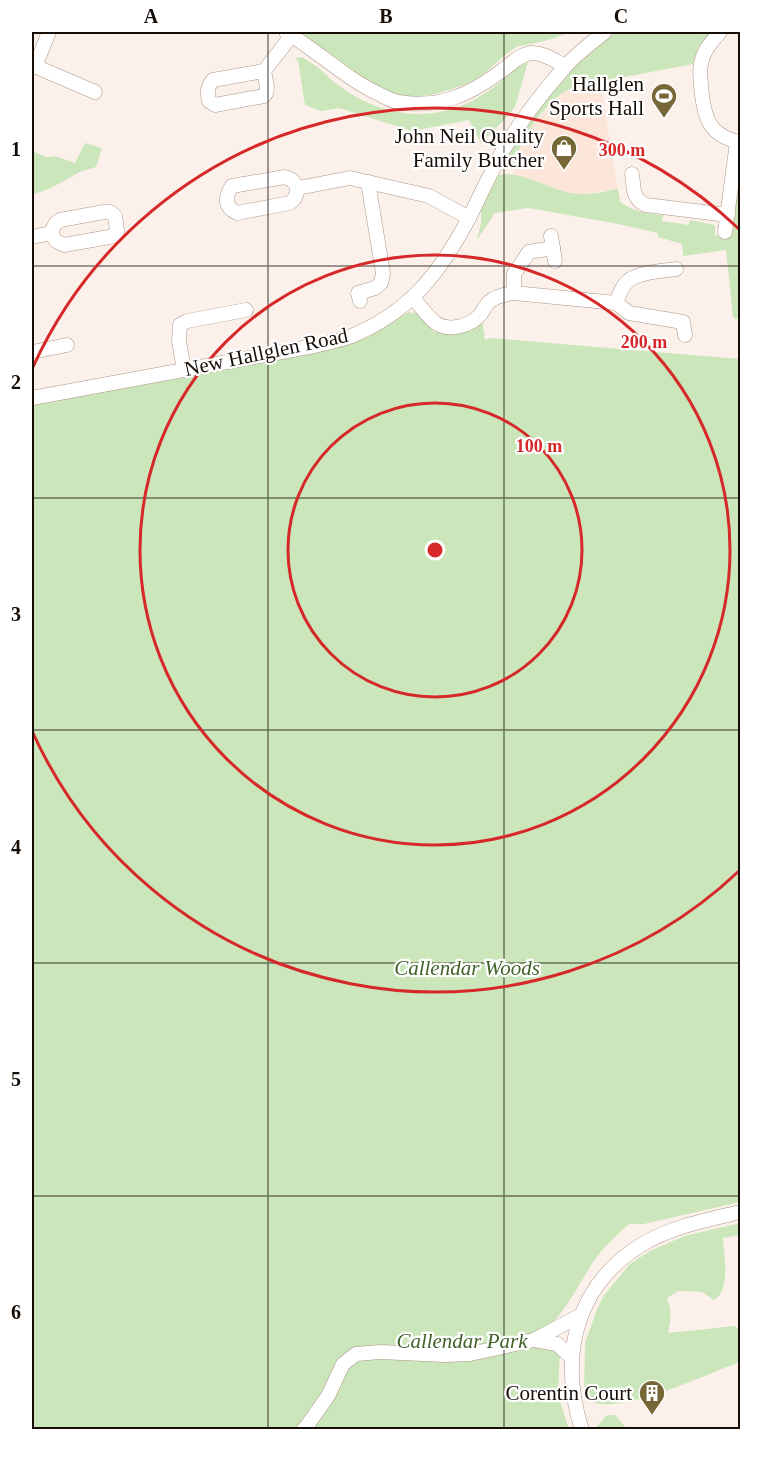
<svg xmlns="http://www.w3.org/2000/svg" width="772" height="1461" font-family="Georgia,serif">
<rect width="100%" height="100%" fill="#fcf1ea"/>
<!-- built -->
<polygon fill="#fce6d9" points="600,81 618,189 579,195 553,189 513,174 517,154 533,124 563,92 578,86"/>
<!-- green -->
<g fill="#cce6bb">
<path d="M293,32h277c-11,5 -23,9 -35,11 -6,2 -12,1 -18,4 -16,9 -28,25 -43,33 -18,9 -51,20 -71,16 -37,-8 -78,-43 -110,-64z"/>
<path d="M616,32h95l-13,16 -5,16 -115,22c-5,2 -12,4 -17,8 -21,17 -40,43 -46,69l-9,-6 19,-37 44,-50z"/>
<path d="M302,57c6,4 13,8 19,13 6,5 11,11 17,15 40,30 88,39 134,16 11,-6 24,-15 33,-23 8,-7 13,-12 23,-16l-13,45 -10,12 -24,24 -12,-23 -57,11 -73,-23 -18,3 -16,-6 -7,-44 -3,-3z"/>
<polygon points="85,143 102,148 96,167 80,172 51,188 32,195 32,151 47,157 55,156 75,163"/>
<path d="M740,151v172v-4h-5l-2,-2 -7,-67 -43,6 -1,-12 -24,-7v-4l-45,-10 -85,-15 -33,5 -18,27 4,-18v-11l16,-35c22,-9 58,18 83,18 12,1 25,-3 38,-5l2,13c13,9 27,12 43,13l-1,6 27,4 1,-5 25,5v10l12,3z"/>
<path d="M409,312l8,2 17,18 16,2 32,-15 3,21 6,-2 249,21v843l-96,22h-15c-13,12 -26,24 -36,38 -14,22 -25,45 -43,64l10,25 -2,44 11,34 -537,1v-1026l172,-30 135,-28 51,-24z"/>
<path d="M740,1223v12l-17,3c1,17 8,52 -9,62l-12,-8 -24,-1 -11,7c5,12 4,21 1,35l66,-7 6,3v31l-5,4c-30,10 -124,57 -151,34l1,-55 11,-31 8,-17 26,-31 20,-13 34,-15z"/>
<polygon points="611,1415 615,1415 627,1429 595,1429 606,1416"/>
</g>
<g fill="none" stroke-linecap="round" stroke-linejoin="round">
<!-- minor casing -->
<g stroke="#ae9484" stroke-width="15">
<g id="minor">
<path d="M286,32c33,20 60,47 95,63 6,3 11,6 17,7 40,7 71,-7 102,-30 9,-6 20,-18 31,-19 12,-1 24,8 34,13"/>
<path d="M720,32c-8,9 -17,19 -19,32 -2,7 0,16 0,23 3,29 7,49 39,55"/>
<polyline points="32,65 95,92"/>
<polyline points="35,67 49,32"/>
<path d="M264,71c1,8 6,19 0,25l-49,9 -6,-4c-2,-9 -2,-14 4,-21l51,-9 28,-36"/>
<path d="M632,174c2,14 0,25 14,31l82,10"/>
<path d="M298,188l-6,-8 -7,-3 -53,9c-7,11 -8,21 5,27l53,-10 5,-5 3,-10 52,-10 79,18 40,22"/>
<polygon points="104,212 110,212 115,216 117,231 115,235 109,237 64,245 56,241 51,233 55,224 60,220"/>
<polyline points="725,232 737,142"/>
<polyline points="551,236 555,261"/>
<polyline points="32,237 51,233"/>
<polyline points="514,293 514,274 529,252 553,248"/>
<path d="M413,298c6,6 16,21 23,25 13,9 34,3 44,-8 3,-4 5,-9 8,-12 7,-7 17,-9 26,-10l102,10 13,10 54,9 2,13"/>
<polyline points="360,301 358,293 375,288 381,283 383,273 368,182"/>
<path d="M616,303c3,-8 6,-17 12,-22 10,-9 35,-10 48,-12"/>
<polyline points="32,352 67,345"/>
<polyline points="184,370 179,341 180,325 187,321 246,310"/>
<path d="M32,398l282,-52c12,-3 24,-5 35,-9 60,-24 91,-64 120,-119 11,-22 21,-44 33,-66 17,-29 39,-58 62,-84 12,-14 27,-25 41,-36"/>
<polyline points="534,1340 557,1344 571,1357"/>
<polyline points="303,1430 306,1427 328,1396 343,1364 356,1354 380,1352 445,1355 470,1354 534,1340 581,1315"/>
<path d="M582,1430c-23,-72 -8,-143 59,-185 29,-18 66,-25 99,-33"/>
</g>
</g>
<!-- minor -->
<use href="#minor" stroke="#fff" stroke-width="14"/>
</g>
<!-- grid -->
<path fill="none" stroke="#160d07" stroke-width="1.5" stroke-opacity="0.55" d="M268,32v1398M504,32v1398M32,266h708M32,498h708M32,730h708M32,963h708M32,1196h708"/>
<!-- distance rings -->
<g fill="none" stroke="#d62828" stroke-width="3">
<circle cx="435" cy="550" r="147"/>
<circle cx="435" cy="550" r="295"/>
<path d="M739 871A442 442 0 0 1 33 733M33 367A442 442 0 0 1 739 229"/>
</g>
<!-- icons -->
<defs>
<g id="stadium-pin" transform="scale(1.35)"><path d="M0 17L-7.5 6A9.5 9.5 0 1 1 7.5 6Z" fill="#766836" stroke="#fff"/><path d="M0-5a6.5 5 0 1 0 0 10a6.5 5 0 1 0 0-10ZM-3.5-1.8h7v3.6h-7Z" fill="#fff"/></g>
<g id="shop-pin" transform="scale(1.35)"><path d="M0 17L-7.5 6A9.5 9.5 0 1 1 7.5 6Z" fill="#766836" stroke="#fff"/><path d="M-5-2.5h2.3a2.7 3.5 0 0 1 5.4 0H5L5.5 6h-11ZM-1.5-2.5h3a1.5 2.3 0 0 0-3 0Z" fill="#fff"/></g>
<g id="building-pin" transform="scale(1.35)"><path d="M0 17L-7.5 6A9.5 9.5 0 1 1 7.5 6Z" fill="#766836" stroke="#fff"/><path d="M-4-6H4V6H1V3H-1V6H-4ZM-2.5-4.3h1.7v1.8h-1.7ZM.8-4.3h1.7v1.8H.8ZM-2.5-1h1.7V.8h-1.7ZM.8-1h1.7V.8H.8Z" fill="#fff"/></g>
</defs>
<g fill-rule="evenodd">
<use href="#stadium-pin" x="664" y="96"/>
<use href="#shop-pin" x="564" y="148"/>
<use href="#building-pin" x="652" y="1393"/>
</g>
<g text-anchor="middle" stroke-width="4.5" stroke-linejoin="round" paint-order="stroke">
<!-- poi labels -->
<g font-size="21" fill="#160d07" stroke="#fff" text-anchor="end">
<text x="644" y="91">Hallglen<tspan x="644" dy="24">Sports Hall</tspan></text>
<text x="544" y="143">John Neil Quality<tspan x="544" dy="24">Family Butcher</tspan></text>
<text x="632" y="1400">Corentin Court</text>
</g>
<!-- street labels -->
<g font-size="21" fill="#160d07" stroke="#fff">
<text transform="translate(266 352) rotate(-12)" y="7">New Hallglen Road</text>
</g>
<!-- park labels -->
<g font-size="21" font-style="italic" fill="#416228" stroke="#fff">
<text x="467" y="975">Callendar Woods</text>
<text x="462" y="1348">Callendar Park</text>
</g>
</g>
<circle cx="435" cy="550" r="9" fill="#d62828" stroke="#fff" stroke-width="3"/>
<g font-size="18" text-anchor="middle" font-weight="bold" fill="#d62828" stroke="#fff" stroke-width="4.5" stroke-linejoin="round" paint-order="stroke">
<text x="622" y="156">300 m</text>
<text x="644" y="348">200 m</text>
<text x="539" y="452">100 m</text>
</g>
<!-- border -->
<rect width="772" height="1461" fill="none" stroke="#ffffff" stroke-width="66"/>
<rect x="33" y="33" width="706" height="1395" fill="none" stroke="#160d07" stroke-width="2"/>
<g font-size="20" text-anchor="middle" font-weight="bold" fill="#160d07">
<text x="151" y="23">A</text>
<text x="386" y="23">B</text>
<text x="621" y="23">C</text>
<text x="16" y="156">1</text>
<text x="16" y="389">2</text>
<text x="16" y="621">3</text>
<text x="16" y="854">4</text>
<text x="16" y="1086">5</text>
<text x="16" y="1319">6</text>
</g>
</svg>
